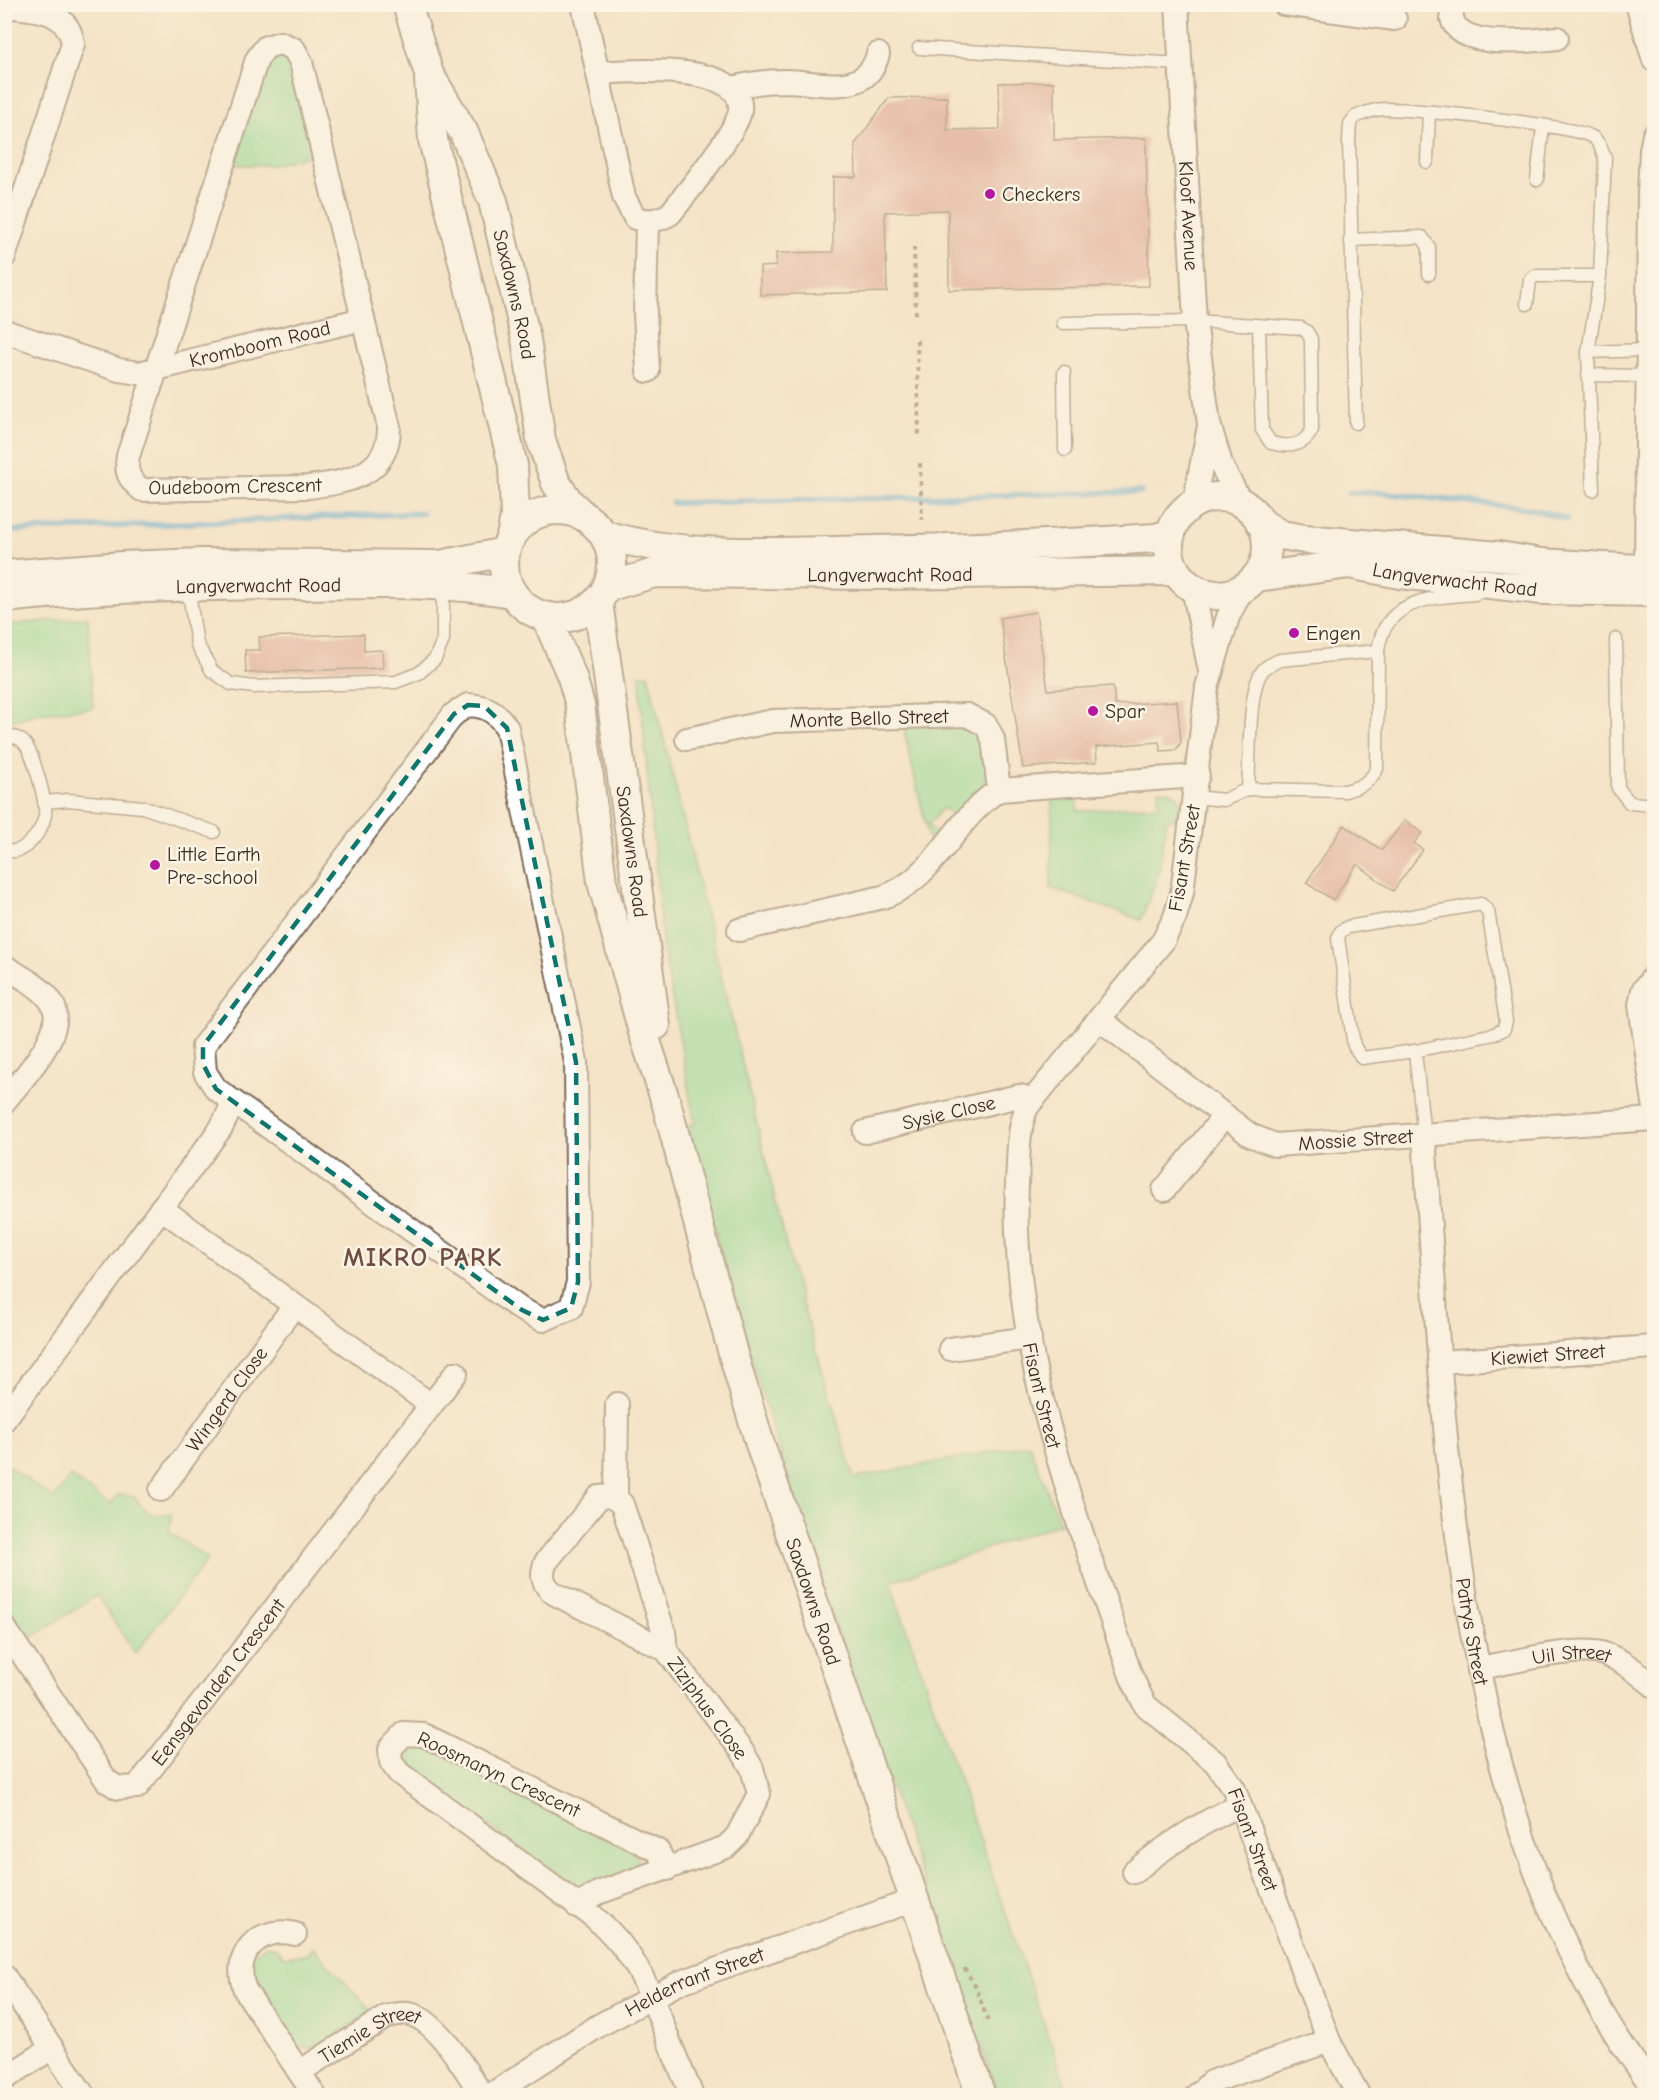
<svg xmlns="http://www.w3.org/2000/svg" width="1659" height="2100" font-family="'Comic Neue',sans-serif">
<rect width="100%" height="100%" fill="#fcf5e5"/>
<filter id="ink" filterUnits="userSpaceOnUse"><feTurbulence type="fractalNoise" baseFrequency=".0167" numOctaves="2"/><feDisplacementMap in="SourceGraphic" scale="12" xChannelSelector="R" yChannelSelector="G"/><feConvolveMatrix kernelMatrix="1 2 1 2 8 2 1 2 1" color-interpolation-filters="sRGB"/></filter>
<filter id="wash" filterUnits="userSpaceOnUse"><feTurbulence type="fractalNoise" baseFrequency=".008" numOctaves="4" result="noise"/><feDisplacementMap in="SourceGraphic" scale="24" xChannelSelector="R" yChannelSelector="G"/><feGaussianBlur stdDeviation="1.35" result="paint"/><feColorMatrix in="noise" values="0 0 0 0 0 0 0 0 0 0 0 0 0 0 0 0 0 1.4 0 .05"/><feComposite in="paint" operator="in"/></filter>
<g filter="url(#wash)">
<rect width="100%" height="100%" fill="#f4e3c7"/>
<!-- green -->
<g fill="#8cdb9a" stroke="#64825c" stroke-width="1.5">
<polygon points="276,57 289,59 315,154 271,165 233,165 268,61"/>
<polygon points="88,617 93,708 38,713 5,723 5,625"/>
<path d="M648,674l146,603 60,201 175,-34 31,79 -170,59 179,513h-71c-111,-320 -228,-639 -310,-969l7,-3 -32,-175 -22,-247 -1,-26z"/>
<polygon points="964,724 983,736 990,777 956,818 943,808 928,825 940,837 931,848 903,726"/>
<polygon points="1158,790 1169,791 1178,796 1182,807 1181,820 1167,819 1158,875 1141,920 1051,888 1052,798 1076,797 1078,811 1159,805"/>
<path d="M9,1466l45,33 16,-23 40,29 8,-10 17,1c7,16 20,22 37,18l-3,18 39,27 -73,95 -38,-59 -72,47 -20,-32 -1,-138z"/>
<polygon points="416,1743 637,1853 639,1863 636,1868 577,1890 403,1764 403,1749"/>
<polygon points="266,1945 276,1948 284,1957 308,1954 313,1948 372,2011 316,2048 296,2047 249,1983 248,1959"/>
</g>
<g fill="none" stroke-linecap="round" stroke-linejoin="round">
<!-- stream -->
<g stroke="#57a5d0" stroke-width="6">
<polyline points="1349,493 1375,492 1532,509 1566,519"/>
<polyline points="673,503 1141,492"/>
<polyline points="4,531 422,513"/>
</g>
</g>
<g id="blocks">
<!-- building -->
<g fill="#d6918a">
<polygon points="1054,82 1054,140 1146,138 1149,286 949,290 948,210 885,212 887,292 760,295 760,267 776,266 776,253 833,252 833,177 856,177 855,144 889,98 947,97 947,130 1000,129 999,83"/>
<polygon points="1036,612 1048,690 1113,686 1115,705 1177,701 1181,742 1176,750 1161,751 1159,742 1096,747 1097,762 1023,768 1000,618"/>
<polygon points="364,634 364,651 382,650 383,668 246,673 245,650 260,650 259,637"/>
<polygon points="1405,820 1422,833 1414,843 1423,850 1393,891 1357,864 1333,900 1306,883 1344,825 1382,850"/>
</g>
</g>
</g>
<g filter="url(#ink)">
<use href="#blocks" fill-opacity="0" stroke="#7c6b59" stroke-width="1.5"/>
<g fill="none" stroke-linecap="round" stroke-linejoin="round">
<!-- service casing -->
<g stroke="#7c6b59" stroke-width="15">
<g id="service">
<polyline points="919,48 1180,64"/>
<polyline points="1427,162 1429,112"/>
<polyline points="1537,180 1543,126"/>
<polyline points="1350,240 1422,237 1429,247 1429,274"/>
<polyline points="1527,304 1530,280 1535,276 1600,276"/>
<path d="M1063,323l132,-2 106,7 6,4 4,7 1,91c-8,16 -23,18 -41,13l-9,-13 -3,-104"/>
<polyline points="1588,352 1648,350"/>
<polyline points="1064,372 1065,450"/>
<polyline points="1588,375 1647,376"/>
<path d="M1356,423l-7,-283 1,-16 5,-7c9,-4 20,-8 30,-8 30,0 192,16 209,29 6,5 8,13 11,20l-5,118 -12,76 5,138"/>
<polyline points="188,587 197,644 212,671 231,684 254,687 396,682 419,673 435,659 443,640 443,585"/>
<polyline points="1616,639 1618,788 1630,803 1654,805"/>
<path d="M4,736c8,0 16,1 21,8 8,9 22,59 20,71 -3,17 -21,42 -41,35"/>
<path d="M1248,789c2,-27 0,-96 13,-116 4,-7 12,-10 19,-13l98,-9"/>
<path d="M1195,797l29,3 24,-11 97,2c15,-4 24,-8 32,-22l1,-118c6,-52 54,-54 97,-57"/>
<polyline points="44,802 68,800 143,807 214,832"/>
<polyline points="1415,1051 1494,1034 1504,1029 1506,1021 1488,911 1481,904 1348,927 1341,931 1338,938 1354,1046 1362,1058 1415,1051 1424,1136"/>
</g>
</g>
<!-- minor casing -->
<g stroke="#7c6b59" stroke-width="26">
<g id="minor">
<path d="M583,4l41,193 11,21c14,4 22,3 35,-4 16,-20 62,-77 69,-99 15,-54 -112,-44 -141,-42"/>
<path id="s1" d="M1177,4l18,317 14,103 13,43 20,37"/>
<polyline points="1284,4 1395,19"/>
<path d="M1453,4c-14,49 78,37 104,34"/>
<polyline points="1637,4 1654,60"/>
<path d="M4,6c30,4 64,2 69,38l-69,213"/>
<path d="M280,43l14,6 7,13 88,365c0,49 -42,55 -81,60l-166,3c-13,-10 -17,-18 -14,-34l129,-397 9,-12z"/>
<path d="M733,88c17,-5 36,-7 54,-7 33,1 80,17 91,-27"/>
<polyline points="647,221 645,314 648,371"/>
<path id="s2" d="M4,331l115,39 20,3 224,-54"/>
<polyline points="1194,504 1209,426"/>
<polyline points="1646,571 1649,193 1651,150 1654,135"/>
<polyline points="1193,588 1210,671"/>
<path id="s3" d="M1242,589l-14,28 -21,70 -25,206 -7,24 -12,24 -136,166c-10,24 -8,50 -10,76 -7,171 60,334 114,493l14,29 70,57 19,27 95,252 30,55"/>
<path d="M468,705c20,1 28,7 39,23l69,334 2,220 -7,26 -28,12 -21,-10 -306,-221 -11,-17 -2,-26 251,-332z"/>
<path id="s4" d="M687,739l86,-18 194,-6 19,10 7,14 6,51"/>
<path d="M739,930l144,-33c53,-18 71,-79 116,-107l199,-14"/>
<path d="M4,966c15,10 39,21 48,37 17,28 -31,77 -48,99"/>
<polyline points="1654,976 1643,990 1640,1005 1654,1103"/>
<path id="s5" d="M1099,1019l151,116 25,10 379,-26"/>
<path id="s6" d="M865,1132l154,-36 14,3"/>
<path id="s7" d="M1424,1136c22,315 29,692 230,953"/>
<polyline points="1164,1190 1225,1115"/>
<polyline points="161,1208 431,1405"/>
<polyline points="950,1349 1030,1338"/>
<path id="s8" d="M1440,1362l214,-15"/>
<polyline points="4,1420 221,1128 234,1102"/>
<path id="s9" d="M161,1490l132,-183"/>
<polyline points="616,1498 617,1404"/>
<path id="s10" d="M4,1627l103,154 11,7 19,-1 319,-414"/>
<path id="s11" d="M1480,1668c28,-5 100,-23 124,-14 19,6 35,20 50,32"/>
<path d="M667,1869l-9,-18 -234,-116 -20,-1 -14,15 1,13 8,11 195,144c44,37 56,75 76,127 7,17 15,34 22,52"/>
<path d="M1134,1872c33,-28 67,-49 106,-67"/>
<path d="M577,1906l21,-13 128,-46 11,-11 22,-42 -7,-26 -10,-17 -76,-101 -111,-56c-12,-8 -15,-19 -9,-32l53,-65 12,-1 11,8 42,128 2,18"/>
<path d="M295,1934c-37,-9 -64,21 -50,56l70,106"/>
<polyline points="4,1976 84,2096"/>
<path id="s12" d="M299,2072l87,-55c9,-3 18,-5 27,-2 28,10 53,57 70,81"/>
<polyline points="4,2079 52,2048"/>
<path id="s13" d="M489,2096l109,-70 83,-44 233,-82"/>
<polyline points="1196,2096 1211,2082 1329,2041"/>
</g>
</g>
<!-- tertiary casing -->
<g stroke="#7c6b59" stroke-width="32">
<g id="tertiary">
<path id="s14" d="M407,4l22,70 35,59 29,68 33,138 15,101 15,43 13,19 16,15"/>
<polyline points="429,79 433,140 513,465 515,515 511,538"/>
<circle cx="1218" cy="546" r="49"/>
<circle cx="558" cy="564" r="54"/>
<polyline points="1260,522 1281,535 1305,539 1499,556 1541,563 1654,570"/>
<path d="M605,535c75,22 153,17 231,16 106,-2 213,-6 319,-13l16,-4"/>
<polyline points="4,575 122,566 203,563 440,565 505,552"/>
<path id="s15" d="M1257,577l92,-13 51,10 142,16 112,2"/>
<path id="s16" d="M607,587l48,-14 226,2 294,-4"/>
<path id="s17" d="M4,598c99,-11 199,-13 298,-13 70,-1 140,-4 210,8"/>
<path id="s18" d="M598,602l58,423"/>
<path id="s19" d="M546,617l26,60 8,28 22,177 41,150 23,70 67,252 27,90 221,652"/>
</g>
</g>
<!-- path -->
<g stroke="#7c6b59" stroke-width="4" stroke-dasharray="4.5 4.5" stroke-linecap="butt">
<polyline points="914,247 916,315"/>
<polyline points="917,340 919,438"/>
<polyline points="920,463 922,520"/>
<polyline points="964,1968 976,1987 989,2025"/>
</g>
<!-- service -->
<use href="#service" stroke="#fff" stroke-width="12"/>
<!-- minor -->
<use href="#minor" stroke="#fff" stroke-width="22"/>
<!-- tertiary -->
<use href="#tertiary" stroke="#fff" stroke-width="28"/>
</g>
</g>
<!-- marked area -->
<path d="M0 0H1659V2100H0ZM468,705l16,1 23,22 69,334 2,220 -7,26 -28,12 -21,-10 -306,-221 -13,-25v-18l251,-332z" fill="#f4e3c7" fill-opacity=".55" fill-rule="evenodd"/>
<path fill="none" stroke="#0f766e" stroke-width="4.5" stroke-dasharray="12 8" stroke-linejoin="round" d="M468,705l16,1 23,22 69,334 2,220 -7,26 -28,12 -21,-10 -306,-221 -13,-25v-18l251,-332z"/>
<!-- markers -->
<g fill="#b5179e" stroke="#fcf5e5" stroke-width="2">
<circle cx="990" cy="194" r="6"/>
<circle cx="1294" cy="633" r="6"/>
<circle cx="1093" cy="711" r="6"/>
<circle cx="155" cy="865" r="6"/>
</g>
<g text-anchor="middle" stroke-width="5" stroke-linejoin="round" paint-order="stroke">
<!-- poi labels -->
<g font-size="20" fill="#3b2a1e" stroke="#fcf5e5" text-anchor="start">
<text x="1002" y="201">Checkers</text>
<text x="1306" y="640">Engen</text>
<text x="1105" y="718">Spar</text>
<text x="167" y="861">Little Earth<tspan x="167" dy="23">Pre-school</tspan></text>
</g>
<!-- street labels -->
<g font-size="20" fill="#3b2a1e" stroke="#fcf5e5">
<text dy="7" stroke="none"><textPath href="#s1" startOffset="212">Kloof Avenue</textPath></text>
<text dy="7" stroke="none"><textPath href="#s14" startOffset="312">Saxdowns Road</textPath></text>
<text dy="7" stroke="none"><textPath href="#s2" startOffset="266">Kromboom Road</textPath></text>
<text transform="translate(235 486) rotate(-1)" y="7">Oudeboom Crescent</text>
<text dy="7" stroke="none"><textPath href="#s16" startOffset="285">Langverwacht Road</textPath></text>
<text dy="7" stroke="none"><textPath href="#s15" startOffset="200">Langverwacht Road</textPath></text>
<text dy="7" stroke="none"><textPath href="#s17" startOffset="255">Langverwacht Road</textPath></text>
<text dy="7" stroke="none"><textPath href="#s4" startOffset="184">Monte Bello Street</textPath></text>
<text dy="7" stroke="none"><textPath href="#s18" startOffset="252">Saxdowns Road</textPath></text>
<text transform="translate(1184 858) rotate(-80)" y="7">Fisant Street</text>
<text dy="7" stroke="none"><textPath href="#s6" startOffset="86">Sysie Close</textPath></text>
<text dy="7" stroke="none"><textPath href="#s5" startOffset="298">Mossie Street</textPath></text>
<text dy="7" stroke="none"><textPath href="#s8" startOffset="108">Kiewiet Street</textPath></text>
<text dy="7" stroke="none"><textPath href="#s3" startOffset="870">Fisant Street</textPath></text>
<text dy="7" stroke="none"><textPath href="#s9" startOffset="112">Wingerd Close</textPath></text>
<text dy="7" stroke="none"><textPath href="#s19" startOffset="1023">Saxdowns Road</textPath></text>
<text dy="7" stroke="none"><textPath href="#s7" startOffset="498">Patrys Street</textPath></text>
<text dy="7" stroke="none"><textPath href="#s11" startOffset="93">Uil Street</textPath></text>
<text dy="7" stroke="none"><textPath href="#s10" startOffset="350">Eensgevonden Crescent</textPath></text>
<text transform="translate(708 1708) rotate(54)" y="7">Ziziphus Close</text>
<text transform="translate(499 1774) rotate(25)" y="7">Roosmaryn Crescent</text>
<text dy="7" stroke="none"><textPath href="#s3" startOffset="1374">Fisant Street</textPath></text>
<text dy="7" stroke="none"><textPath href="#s13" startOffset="236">Helderrant Street</textPath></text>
<text dy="7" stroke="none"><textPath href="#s12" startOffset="82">Tiemie Street</textPath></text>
</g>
<!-- district labels -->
<g font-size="26" font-weight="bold" letter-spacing="1.5" fill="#714e44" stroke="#fcf5e5">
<text x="423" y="1266">MIKRO PARK</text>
</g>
</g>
<!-- margin -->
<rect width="1659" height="2100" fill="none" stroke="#fcf5e5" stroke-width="24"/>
</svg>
